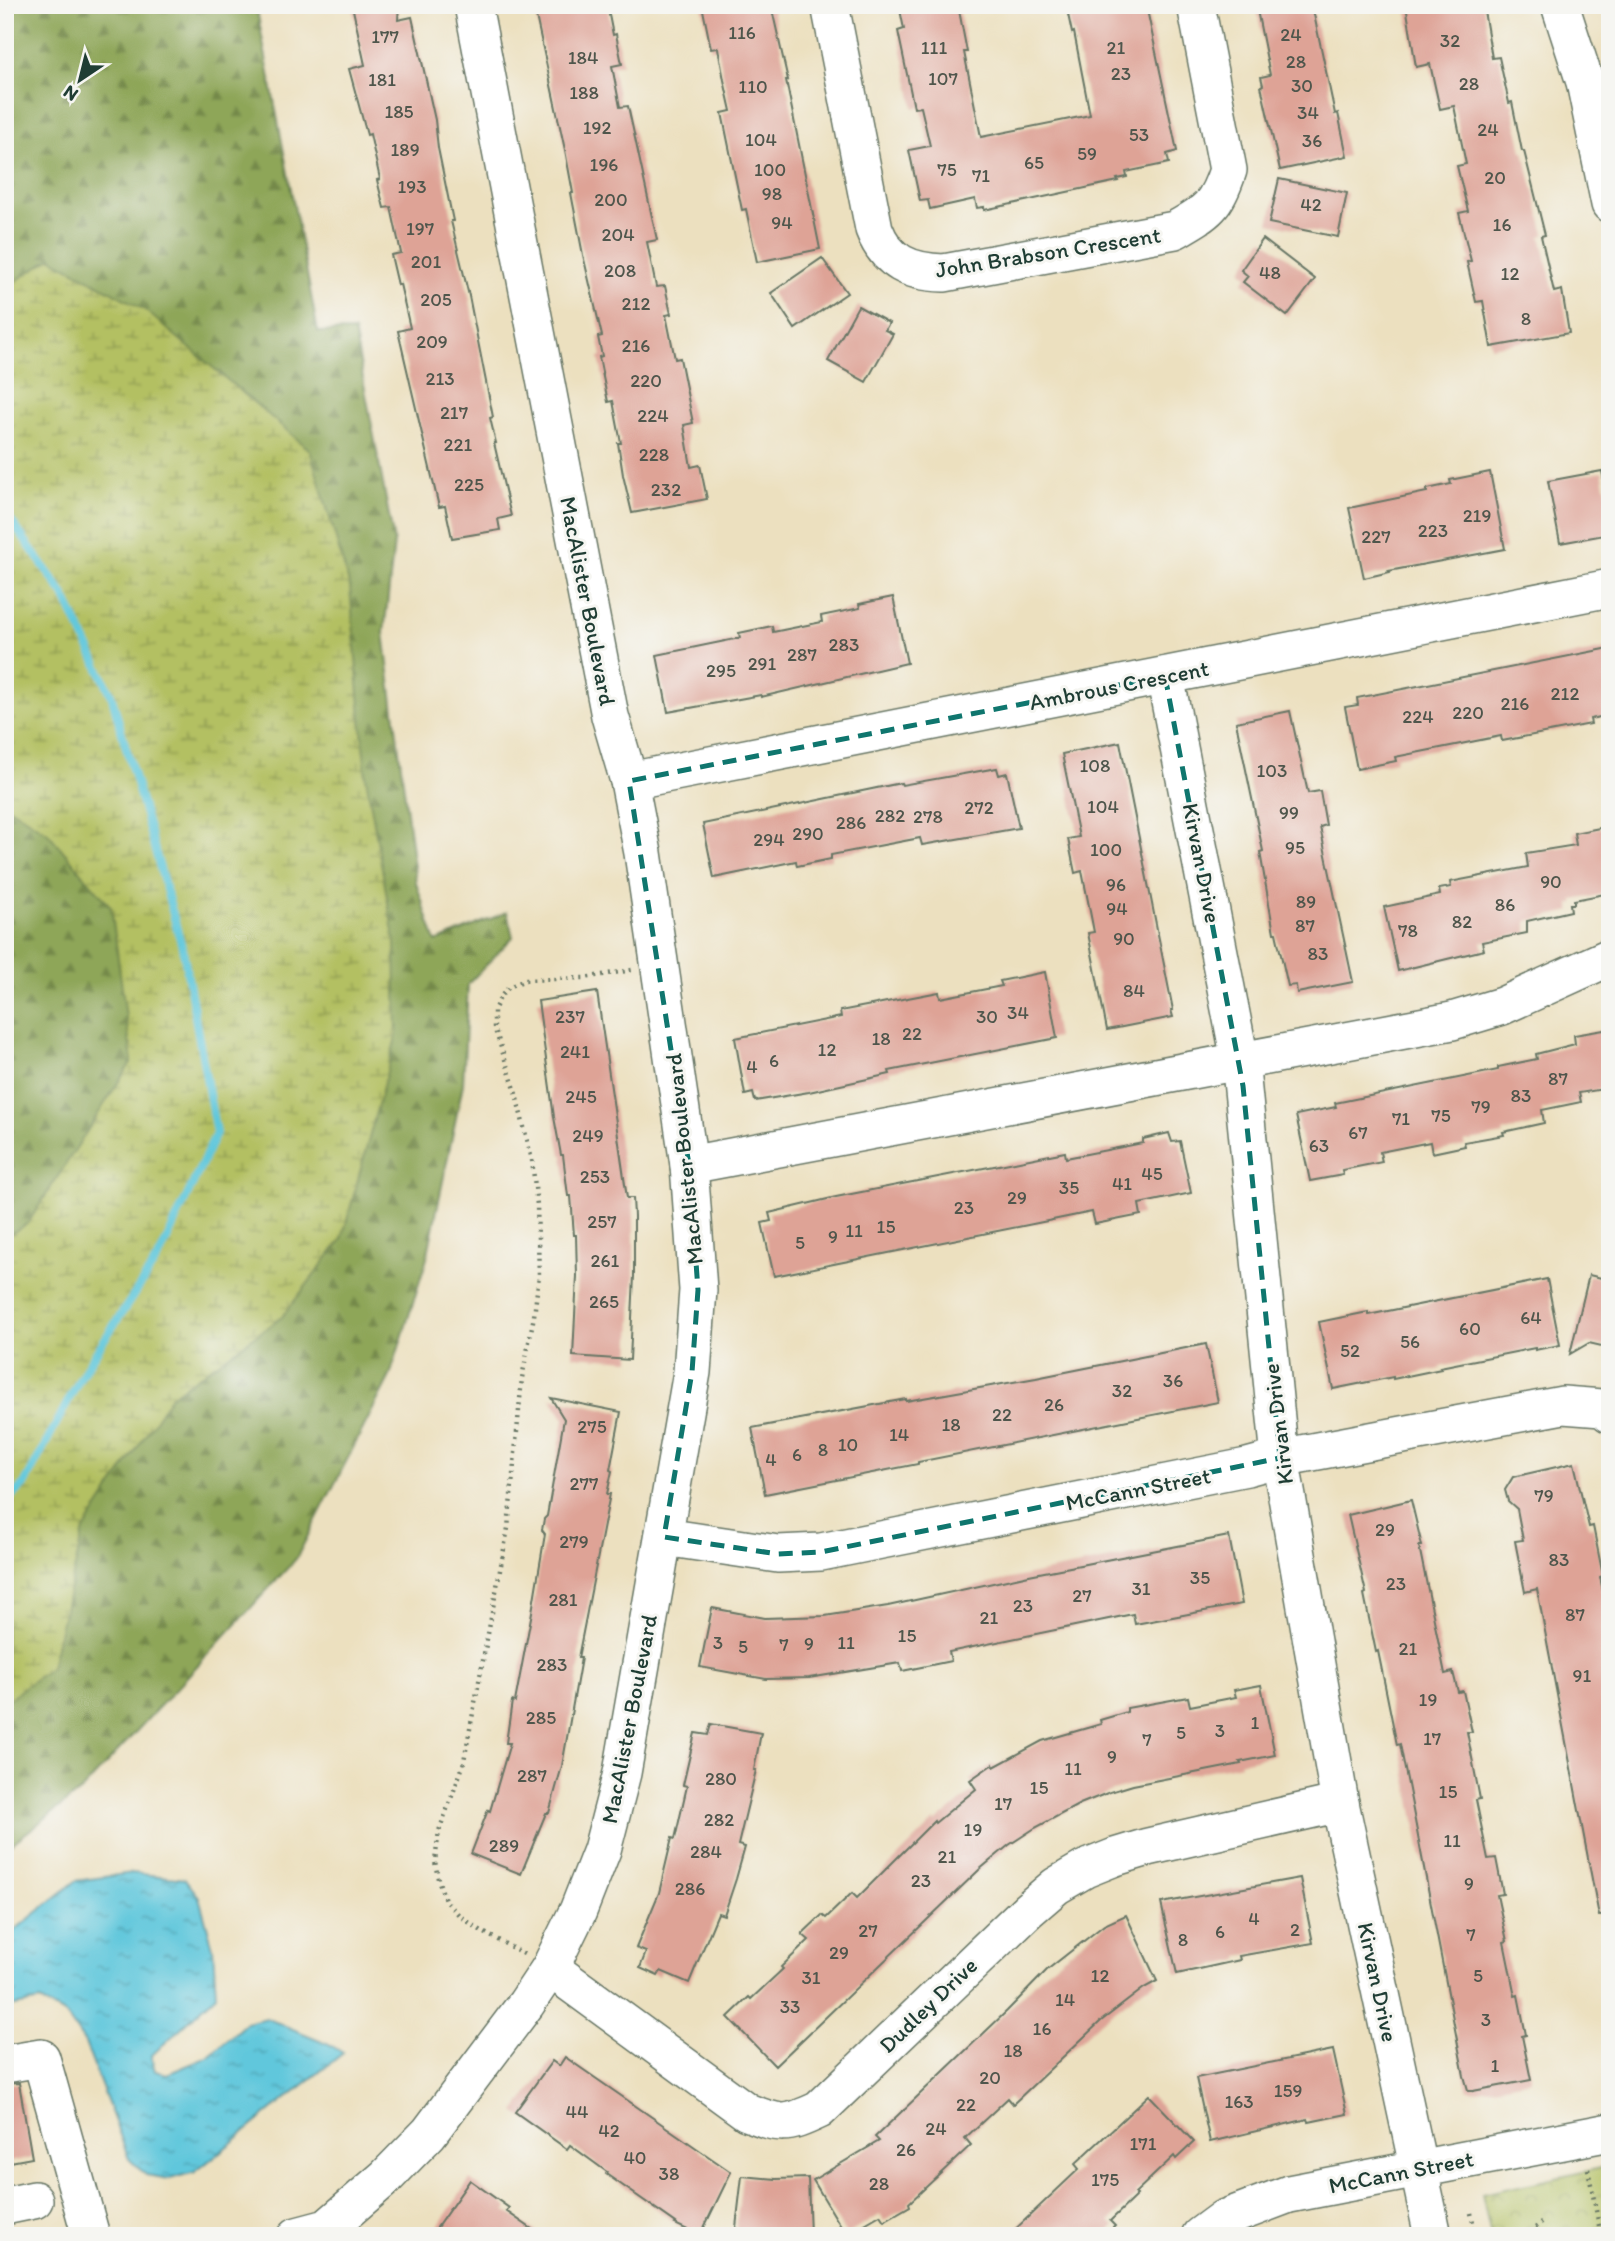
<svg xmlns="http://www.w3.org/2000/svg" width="1615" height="2241" font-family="Itim,sans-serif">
<defs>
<pattern id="forest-firs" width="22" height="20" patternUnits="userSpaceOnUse" patternTransform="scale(1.75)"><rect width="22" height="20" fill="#8ea658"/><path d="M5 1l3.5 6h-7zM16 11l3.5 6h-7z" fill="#73884a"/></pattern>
<pattern id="wetland-marsh" width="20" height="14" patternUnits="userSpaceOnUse" patternTransform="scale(1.75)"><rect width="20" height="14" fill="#b3c062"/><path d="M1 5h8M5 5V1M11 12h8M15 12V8" fill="none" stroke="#919d52"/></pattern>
<pattern id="park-crowns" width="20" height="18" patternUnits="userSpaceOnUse" patternTransform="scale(1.75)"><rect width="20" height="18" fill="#b3c062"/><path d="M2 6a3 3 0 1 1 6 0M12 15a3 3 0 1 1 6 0" fill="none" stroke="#919d52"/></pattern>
<pattern id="water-ripples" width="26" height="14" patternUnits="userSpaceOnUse" patternTransform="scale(1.75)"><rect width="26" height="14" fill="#60c7dc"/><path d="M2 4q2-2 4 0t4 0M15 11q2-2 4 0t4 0" fill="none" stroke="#4fa3b3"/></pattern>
</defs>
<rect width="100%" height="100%" fill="#f6f6f2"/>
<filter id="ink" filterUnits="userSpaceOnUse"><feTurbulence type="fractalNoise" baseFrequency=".0143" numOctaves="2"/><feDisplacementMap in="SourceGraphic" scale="14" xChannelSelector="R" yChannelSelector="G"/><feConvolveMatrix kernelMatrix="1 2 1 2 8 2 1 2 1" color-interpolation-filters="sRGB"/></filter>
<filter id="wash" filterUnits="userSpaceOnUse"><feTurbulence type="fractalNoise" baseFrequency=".00686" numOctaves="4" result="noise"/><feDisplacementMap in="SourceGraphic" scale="28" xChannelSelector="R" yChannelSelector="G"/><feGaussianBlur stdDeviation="1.57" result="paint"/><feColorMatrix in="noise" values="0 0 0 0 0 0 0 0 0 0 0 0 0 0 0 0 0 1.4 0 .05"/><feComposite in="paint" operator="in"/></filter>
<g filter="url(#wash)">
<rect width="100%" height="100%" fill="#ece0bf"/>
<!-- forest -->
<polygon fill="url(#forest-firs)" stroke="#567246" stroke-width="2" points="5,5 256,5 318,332 354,331 394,542 384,633 416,883 436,942 507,912 513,937 468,984 463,1084 427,1258 390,1376 296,1559 82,1790 5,1849"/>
<!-- wetland -->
<polygon fill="url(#wetland-marsh)" stroke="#697e4b" stroke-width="2" points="51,258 145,310 310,450 350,587 366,777 395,943 397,1034 342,1239 282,1317 171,1396 84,1530 51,1667 5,1702 5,1237 28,1223 132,1061 111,907 48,833 5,805 5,288"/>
<!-- park -->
<polygon fill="url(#park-crowns)" stroke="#697e4b" stroke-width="2" points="1610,2166 1610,2236 1491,2236 1482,2194"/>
<!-- water -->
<polygon fill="url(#water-ripples)" stroke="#408288" stroke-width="2" points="132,1873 185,1879 199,1897 213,1948 216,1995 151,2056 155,2071 167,2074 208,2057 246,2023 266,2018 327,2043 343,2053 195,2172 170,2179 146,2175 129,2159 85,2043 66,2015 40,2001 5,2008 5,1938 76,1881"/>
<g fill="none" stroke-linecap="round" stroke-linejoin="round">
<!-- stream -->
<polyline stroke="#60c7dc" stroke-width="8" points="5,512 64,595 111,694 183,950 216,1133 160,1255 85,1369 24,1485 5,1502"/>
</g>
<g id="blocks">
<!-- building -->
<g fill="#dea396">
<polygon points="352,5 399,5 398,20 412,17 435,120 438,148 453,221 451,221 469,296 493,417 490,418 496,443 494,443 511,516 498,519 500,530 452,538 445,506 439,507 398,331 410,328 400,284 398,285 391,255 401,253 391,207 384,208 377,180 380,179 370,134 367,135 349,69 365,65"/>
<polygon points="540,5 607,5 613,35 616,34 622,64 612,66 620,107 628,106 657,240 647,242 656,287 665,286 671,314 666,315 675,359 680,358 693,423 684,425 691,467 700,465 707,499 632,513 623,475 618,443 621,443 613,401 608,402 599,357 602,356 598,337 602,336 583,255 571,193 573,193 565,150 536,16 542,15"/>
<polygon points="702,5 771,5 788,80 786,80 820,249 757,262 746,209 742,210 722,113 731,111 724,80 718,48 711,49"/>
<polygon points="899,5 958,5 967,52 964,52 981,137 1090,115 1074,32 1072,33 1066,5 1146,5 1177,151 1167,154 1169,163 1126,172 1127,177 1117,179 1118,181 984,210 984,207 977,208 975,199 930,209 928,200 920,201 909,150 930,146 921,107 914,108 898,31 904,29"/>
<polygon points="1256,5 1312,5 1335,114 1338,113 1347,156 1280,170 1261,86 1263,85 1261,77 1270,75"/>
<polygon points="1406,5 1483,5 1492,58 1499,57 1509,103 1512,102 1522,151 1524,151 1545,235 1541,236 1554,292 1562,290 1569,333 1491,347 1483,301 1476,302 1467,262 1471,261 1459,213 1468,211 1457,166 1466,164 1454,106 1440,109 1430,64 1416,67"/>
<polygon points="1279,179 1347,193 1338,237 1269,223"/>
<polygon points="1263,239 1315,279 1287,316 1243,282 1248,276 1241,270"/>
<polygon points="822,258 847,293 795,329 771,293"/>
<polygon points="858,306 889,323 885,330 893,334 866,382 828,361"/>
<polygon points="1602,471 1610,509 1610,534 1560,543 1548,481"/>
<polygon points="1490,472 1505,549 1389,571 1390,572 1364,578 1349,508 1427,492 1427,489 1451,484 1450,480"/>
<polygon points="893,597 907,663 761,697 761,695 668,712 657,655 740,638 739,633 772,626 773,632 822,622 821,616 860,608 859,604"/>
<polygon points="1610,648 1610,715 1590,719 1591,724 1502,741 1501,736 1395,757 1396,761 1357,769 1345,707 1358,705 1357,698"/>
<polygon points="1290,711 1308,793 1320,791 1326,825 1320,827 1353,982 1297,993 1296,985 1288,986 1276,933 1274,933 1260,852 1263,851 1236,722"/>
<polygon points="1120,742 1173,1010 1171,1010 1173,1017 1107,1030 1088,933 1094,932 1088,901 1082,871 1075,873 1068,839 1079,837 1062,754"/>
<polygon points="997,768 999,775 1007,773 1019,828 922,845 920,838 831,855 831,859 797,866 796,861 714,878 703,824 901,783 902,785"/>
<polygon points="1610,826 1610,893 1574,900 1574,904 1570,904 1571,911 1527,921 1527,933 1482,942 1484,950 1398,971 1384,907 1440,895 1439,889 1451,887 1450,882 1528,867 1526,853 1576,845 1574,833"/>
<polygon points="1045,972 1057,1038 889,1071 890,1074 809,1092 755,1101 753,1093 745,1095 735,1038 841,1017 840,1011 939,992 940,998 1002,986 1000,981"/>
<polygon points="597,992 627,1198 633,1198 634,1216 634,1276 630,1360 573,1356 577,1276 576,1235 574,1235 571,1196 568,1196 563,1155 561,1155 554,1117 538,1001"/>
<polygon points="1610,1029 1610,1088 1579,1093 1581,1102 1542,1110 1544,1123 1503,1132 1504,1135 1464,1142 1465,1146 1432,1153 1430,1142 1380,1152 1382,1162 1342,1170 1343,1175 1310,1181 1296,1115 1336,1107 1335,1103 1498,1070 1498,1067 1537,1059 1536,1054 1575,1044 1574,1035"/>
<polygon points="1169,1133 1172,1142 1180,1141 1191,1193 1139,1204 1141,1215 1095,1224 1092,1212 774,1276 762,1223 771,1221 769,1213 836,1197 1065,1152 1066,1158 1143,1143 1143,1139"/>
<polygon points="1589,1275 1610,1280 1610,1348 1589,1343 1570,1354"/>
<polygon points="1547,1279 1560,1345 1535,1350 1535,1348 1440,1367 1441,1369 1393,1379 1393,1377 1333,1389 1319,1322 1368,1312 1368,1315"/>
<polygon points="1206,1344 1218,1402 918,1462 918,1464 765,1494 752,1428 906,1399 906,1401 1036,1378"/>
<polygon points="551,1398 621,1412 610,1470 612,1471 607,1494 610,1494 578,1658 581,1658 562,1766 549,1813 546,1813 521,1874 471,1854 488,1810 490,1811 510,1743 506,1743 512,1701 515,1702 532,1612 545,1534 542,1530 544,1519 547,1516 564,1419"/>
<polygon points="1574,1463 1589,1527 1593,1526 1603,1576 1600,1577 1609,1620 1606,1621 1610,1639 1610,1915 1599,1916 1537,1589 1525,1592 1515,1541 1523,1540 1517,1509 1508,1501 1505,1490 1513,1477"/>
<polygon points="1411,1500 1422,1546 1419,1546 1445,1674 1453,1672 1458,1692 1463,1691 1472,1732 1467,1732 1480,1799 1476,1800 1488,1859 1496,1858 1503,1894 1497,1895 1507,1941 1504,1942 1515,1996 1518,1995 1526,2035 1522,2036 1531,2080 1473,2091 1473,2090 1468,2090 1464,2076 1411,1800 1400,1744 1397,1745 1378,1651 1376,1652 1364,1594 1366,1593 1348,1515"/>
<polygon points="1229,1536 1242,1604 1135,1624 1133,1614 949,1652 951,1661 902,1671 900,1663 809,1678 766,1679 700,1667 712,1608 765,1618 825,1616 888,1606 1029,1575"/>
<polygon points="1261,1685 1275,1755 1240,1762 1241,1764 1133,1785 1110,1792 1080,1804 1035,1828 1009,1845 979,1870 775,2066 728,2017 749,1997 751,1999 783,1969 781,1967 809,1940 802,1934 822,1915 826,1918 852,1893 857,1898 934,1821 935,1823 976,1789 970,1780 993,1764 994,1767 1042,1741 1101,1724 1100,1720 1127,1712 1127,1708 1188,1697 1190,1706 1236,1697 1234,1690"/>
<polygon points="711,1724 761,1733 754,1770 756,1770 738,1845 745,1847 736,1879 724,1915 718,1913 689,1983 661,1971 658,1976 640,1968 646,1952 636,1948 659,1893 672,1838 675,1839 687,1786 683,1785 695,1733 708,1735"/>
<polygon points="1300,1878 1313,1943 1239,1956 1240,1960 1177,1974 1161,1903"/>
<polygon points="1126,1915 1157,1981 1144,1988 1101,2021 1013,2104 1008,2098 965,2138 971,2145 909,2203 910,2206 884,2221 880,2215 846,2235 813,2180 879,2141 875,2137 1007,2011 1047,1970 1104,1925"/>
<polygon points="1333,2050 1347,2114 1309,2122 1308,2119 1210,2142 1196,2078"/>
<polygon points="565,2057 731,2172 700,2236 675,2224 676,2223 606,2174 607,2172 570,2145 567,2149 515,2112 552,2061 559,2066"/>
<polygon points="19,2083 32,2158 5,2163 5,2084"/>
<polygon points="1149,2095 1194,2142 1176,2159 1174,2156 1135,2193 1137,2195 1110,2221 1115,2226 1105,2236 1008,2236 1079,2169 1075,2164"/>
<polygon points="742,2176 776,2179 808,2178 810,2236 735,2236"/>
<polygon points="470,2180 509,2208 506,2211 542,2236 431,2236"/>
</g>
</g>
</g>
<g filter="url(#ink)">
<use href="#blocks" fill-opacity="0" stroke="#677665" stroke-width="2"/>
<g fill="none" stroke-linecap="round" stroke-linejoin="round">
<!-- minor casing -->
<g stroke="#677665" stroke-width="40">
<g id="minor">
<path d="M830,5l44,224c13,34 36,43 70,44l231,-43c33,-19 41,-23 53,-60l-32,-165"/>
<polyline points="1560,5 1585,82 1610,204"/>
<polyline points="1165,676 1240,1060 1280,1458 1287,1497 1340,1803 1433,2236"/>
<polyline points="629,781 1610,588"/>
<polyline points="689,1165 1452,1021 1502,1006 1610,957"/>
<polyline points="664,1537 778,1554 821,1552 1247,1467 1280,1458 1563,1405 1602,1408 1610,1414"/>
<path d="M550,1968l197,144c34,13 38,14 72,-2l209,-200 28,-24 29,-17 30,-12 33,-10 192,-44"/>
<polyline points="5,2064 41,2058 91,2236"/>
<polyline points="5,2206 34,2200"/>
<polyline points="297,2236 327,2228 386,2177 429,2133 526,2004 550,1968 578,1911 602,1850 622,1773 692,1372 698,1290 689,1165 643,853 629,781 610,716 473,5"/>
<polyline points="1200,2236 1223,2219 1289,2194 1610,2132"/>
</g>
</g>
<!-- path -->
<g stroke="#677665" stroke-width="4.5" stroke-dasharray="2 5" stroke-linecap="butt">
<polyline points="524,1954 483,1932 460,1916 445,1900 438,1879 435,1861 439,1831 463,1766 508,1528 522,1378 534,1316 539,1275 537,1205 532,1160 514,1086 494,1027 494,1010 501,996 509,987 525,980 584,978 632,970"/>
<polyline points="1588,2169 1601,2236"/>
<polyline points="1471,2213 1476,2236"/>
<polyline points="1524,2236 1542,2223"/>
</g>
<!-- minor -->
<use href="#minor" stroke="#fff" stroke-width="37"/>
</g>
</g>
<!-- marked area -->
<path fill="none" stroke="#0f766e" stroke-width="5" stroke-dasharray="14 9" stroke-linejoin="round" d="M1165,676l78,410 37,372 -459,94 -43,2 -114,-17 28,-165 6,-82 -9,-125 -60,-384z"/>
<g text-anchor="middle" stroke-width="6" stroke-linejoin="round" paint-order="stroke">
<!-- number labels -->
<g font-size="19" fill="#4f564c">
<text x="742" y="39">116</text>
<text x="1291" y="41">24</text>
<text x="385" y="43">177</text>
<text x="1450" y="47">32</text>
<text x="934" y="54">111</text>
<text x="1116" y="54">21</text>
<text x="583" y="64">184</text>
<text x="1296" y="68">28</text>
<text x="1121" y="80">23</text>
<text x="943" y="85">107</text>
<text x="382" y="86">181</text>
<text x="1469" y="90">28</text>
<text x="1302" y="92">30</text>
<text x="753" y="93">110</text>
<text x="584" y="99">188</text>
<text x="399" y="118">185</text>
<text x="1308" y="119">34</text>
<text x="597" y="134">192</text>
<text x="1488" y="136">24</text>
<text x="1139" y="141">53</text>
<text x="761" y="146">104</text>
<text x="1312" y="147">36</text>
<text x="405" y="156">189</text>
<text x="1087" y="160">59</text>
<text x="1034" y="169">65</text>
<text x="604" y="171">196</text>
<text x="770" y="176">100</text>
<text x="947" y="176">75</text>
<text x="981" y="182">71</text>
<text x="1495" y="184">20</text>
<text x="412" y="193">193</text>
<text x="772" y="200">98</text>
<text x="611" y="206">200</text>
<text x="1311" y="211">42</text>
<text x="782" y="229">94</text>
<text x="1502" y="231">16</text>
<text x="420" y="235">197</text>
<text x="618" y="241">204</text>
<text x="426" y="268">201</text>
<text x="620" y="277">208</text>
<text x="1270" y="279">48</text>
<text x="1510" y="280">12</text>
<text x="436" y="306">205</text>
<text x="636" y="310">212</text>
<text x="1526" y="325">8</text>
<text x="432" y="348">209</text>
<text x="636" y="352">216</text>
<text x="440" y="385">213</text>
<text x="646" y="387">220</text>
<text x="454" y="419">217</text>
<text x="653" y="422">224</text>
<text x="458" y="451">221</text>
<text x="654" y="461">228</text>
<text x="469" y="491">225</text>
<text x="666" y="496">232</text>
<text x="1477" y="522">219</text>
<text x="1433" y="537">223</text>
<text x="1376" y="543">227</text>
<text x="844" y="651">283</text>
<text x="802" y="661">287</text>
<text x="762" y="670">291</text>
<text x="721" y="677">295</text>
<text x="1565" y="700">212</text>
<text x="1515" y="710">216</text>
<text x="1468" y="719">220</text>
<text x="1418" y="723">224</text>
<text x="1095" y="772">108</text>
<text x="1272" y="777">103</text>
<text x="1103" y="813">104</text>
<text x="979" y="814">272</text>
<text x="1289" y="819">99</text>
<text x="890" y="822">282</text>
<text x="928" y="823">278</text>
<text x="851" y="829">286</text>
<text x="808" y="840">290</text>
<text x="769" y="846">294</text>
<text x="1295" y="854">95</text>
<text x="1106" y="856">100</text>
<text x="1551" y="888">90</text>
<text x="1116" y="891">96</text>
<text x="1306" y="908">89</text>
<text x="1505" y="911">86</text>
<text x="1117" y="915">94</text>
<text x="1462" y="928">82</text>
<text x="1305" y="932">87</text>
<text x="1408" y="937">78</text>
<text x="1124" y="945">90</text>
<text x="1318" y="960">83</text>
<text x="1134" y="997">84</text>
<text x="1018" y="1019">34</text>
<text x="570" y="1023">237</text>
<text x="987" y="1023">30</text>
<text x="912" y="1040">22</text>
<text x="881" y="1045">18</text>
<text x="827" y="1056">12</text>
<text x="575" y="1058">241</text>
<text x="774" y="1067">6</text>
<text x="752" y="1073">4</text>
<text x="1558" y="1085">87</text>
<text x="1521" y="1102">83</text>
<text x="581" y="1103">245</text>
<text x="1481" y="1113">79</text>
<text x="1441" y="1122">75</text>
<text x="1401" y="1125">71</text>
<text x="1358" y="1139">67</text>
<text x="588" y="1142">249</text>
<text x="1319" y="1152">63</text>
<text x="1152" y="1180">45</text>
<text x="595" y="1183">253</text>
<text x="1122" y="1190">41</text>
<text x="1069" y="1194">35</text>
<text x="1017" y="1204">29</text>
<text x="964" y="1214">23</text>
<text x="602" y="1228">257</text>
<text x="886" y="1233">15</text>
<text x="854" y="1237">11</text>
<text x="833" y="1243">9</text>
<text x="800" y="1249">5</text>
<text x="605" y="1267">261</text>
<text x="604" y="1308">265</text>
<text x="1531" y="1324">64</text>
<text x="1470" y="1335">60</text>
<text x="1410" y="1348">56</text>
<text x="1350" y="1357">52</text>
<text x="1173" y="1387">36</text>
<text x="1122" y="1397">32</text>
<text x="1054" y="1411">26</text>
<text x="1002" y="1421">22</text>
<text x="951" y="1431">18</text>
<text x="592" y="1433">275</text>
<text x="899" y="1441">14</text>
<text x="848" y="1451">10</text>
<text x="823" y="1456">8</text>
<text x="797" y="1461">6</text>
<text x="771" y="1466">4</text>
<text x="584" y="1490">277</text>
<text x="1544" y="1502">79</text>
<text x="1385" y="1536">29</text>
<text x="574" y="1548">279</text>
<text x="1559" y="1566">83</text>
<text x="1200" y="1584">35</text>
<text x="1396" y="1590">23</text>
<text x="1141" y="1595">31</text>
<text x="1082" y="1602">27</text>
<text x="563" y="1606">281</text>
<text x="1023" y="1612">23</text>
<text x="1575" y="1621">87</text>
<text x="989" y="1624">21</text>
<text x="907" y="1642">15</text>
<text x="718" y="1649">3</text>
<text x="846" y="1649">11</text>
<text x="809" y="1650">9</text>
<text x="784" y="1651">7</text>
<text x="743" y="1653">5</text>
<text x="1408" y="1655">21</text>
<text x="552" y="1671">283</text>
<text x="1582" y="1682">91</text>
<text x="1428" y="1706">19</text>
<text x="541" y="1724">285</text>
<text x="1255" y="1729">1</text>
<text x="1220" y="1737">3</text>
<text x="1181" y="1739">5</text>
<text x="1432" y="1745">17</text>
<text x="1147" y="1746">7</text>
<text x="1112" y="1763">9</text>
<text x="1073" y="1775">11</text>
<text x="532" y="1782">287</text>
<text x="721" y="1785">280</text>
<text x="1039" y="1794">15</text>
<text x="1448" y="1798">15</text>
<text x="1003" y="1810">17</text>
<text x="719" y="1826">282</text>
<text x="973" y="1836">19</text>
<text x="1452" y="1847">11</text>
<text x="504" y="1852">289</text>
<text x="706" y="1858">284</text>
<text x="947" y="1863">21</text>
<text x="921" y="1887">23</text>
<text x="1469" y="1890">9</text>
<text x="690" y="1895">286</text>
<text x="1254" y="1925">4</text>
<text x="1295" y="1936">2</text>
<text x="868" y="1937">27</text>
<text x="1220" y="1938">6</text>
<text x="1471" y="1941">7</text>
<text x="1183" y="1946">8</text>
<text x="839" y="1959">29</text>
<text x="1100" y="1982">12</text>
<text x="1478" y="1982">5</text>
<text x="811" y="1984">31</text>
<text x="1065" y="2006">14</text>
<text x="790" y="2013">33</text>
<text x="1486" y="2026">3</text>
<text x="1042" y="2035">16</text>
<text x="1013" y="2057">18</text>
<text x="1495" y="2072">1</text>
<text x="990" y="2084">20</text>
<text x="1288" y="2097">159</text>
<text x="1239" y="2108">163</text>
<text x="966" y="2111">22</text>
<text x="577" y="2118">44</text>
<text x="936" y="2135">24</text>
<text x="609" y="2137">42</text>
<text x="1143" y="2150">171</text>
<text x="906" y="2156">26</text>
<text x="635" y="2164">40</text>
<text x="669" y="2180">38</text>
<text x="1105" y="2186">175</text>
<text x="879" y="2190">28</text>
</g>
<!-- street labels -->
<g font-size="23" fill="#1f3d34" stroke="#f6f6f2">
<text transform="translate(1048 252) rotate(-9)" y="8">John Brabson Crescent</text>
<text transform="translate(588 601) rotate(79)" y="8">MacAlister Boulevard</text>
<text transform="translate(1119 685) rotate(-11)" y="8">Ambrous Crescent</text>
<text transform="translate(1202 863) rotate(79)" y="8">Kirvan Drive</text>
<text transform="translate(684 1159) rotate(-96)" y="8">MacAlister Boulevard</text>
<text transform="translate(1278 1424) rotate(-97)" y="8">Kirvan Drive</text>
<text transform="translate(1138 1489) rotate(-11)" y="8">McCann Street</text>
<text transform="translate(629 1719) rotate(-79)" y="8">MacAlister Boulevard</text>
<text transform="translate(1378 1982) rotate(78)" y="8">Kirvan Drive</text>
<text transform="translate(928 2005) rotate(-44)" y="8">Dudley Drive</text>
<text transform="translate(1401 2172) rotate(-11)" y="8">McCann Street</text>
</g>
</g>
<!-- margin -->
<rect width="1615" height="2241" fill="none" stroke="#f6f6f2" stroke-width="28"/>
<!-- north arrow -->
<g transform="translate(80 80) rotate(215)" stroke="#f6f6f2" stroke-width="5" paint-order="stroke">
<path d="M0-5L12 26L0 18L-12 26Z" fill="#1f3d34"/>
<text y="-10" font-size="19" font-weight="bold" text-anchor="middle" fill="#1f3d34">N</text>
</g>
</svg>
